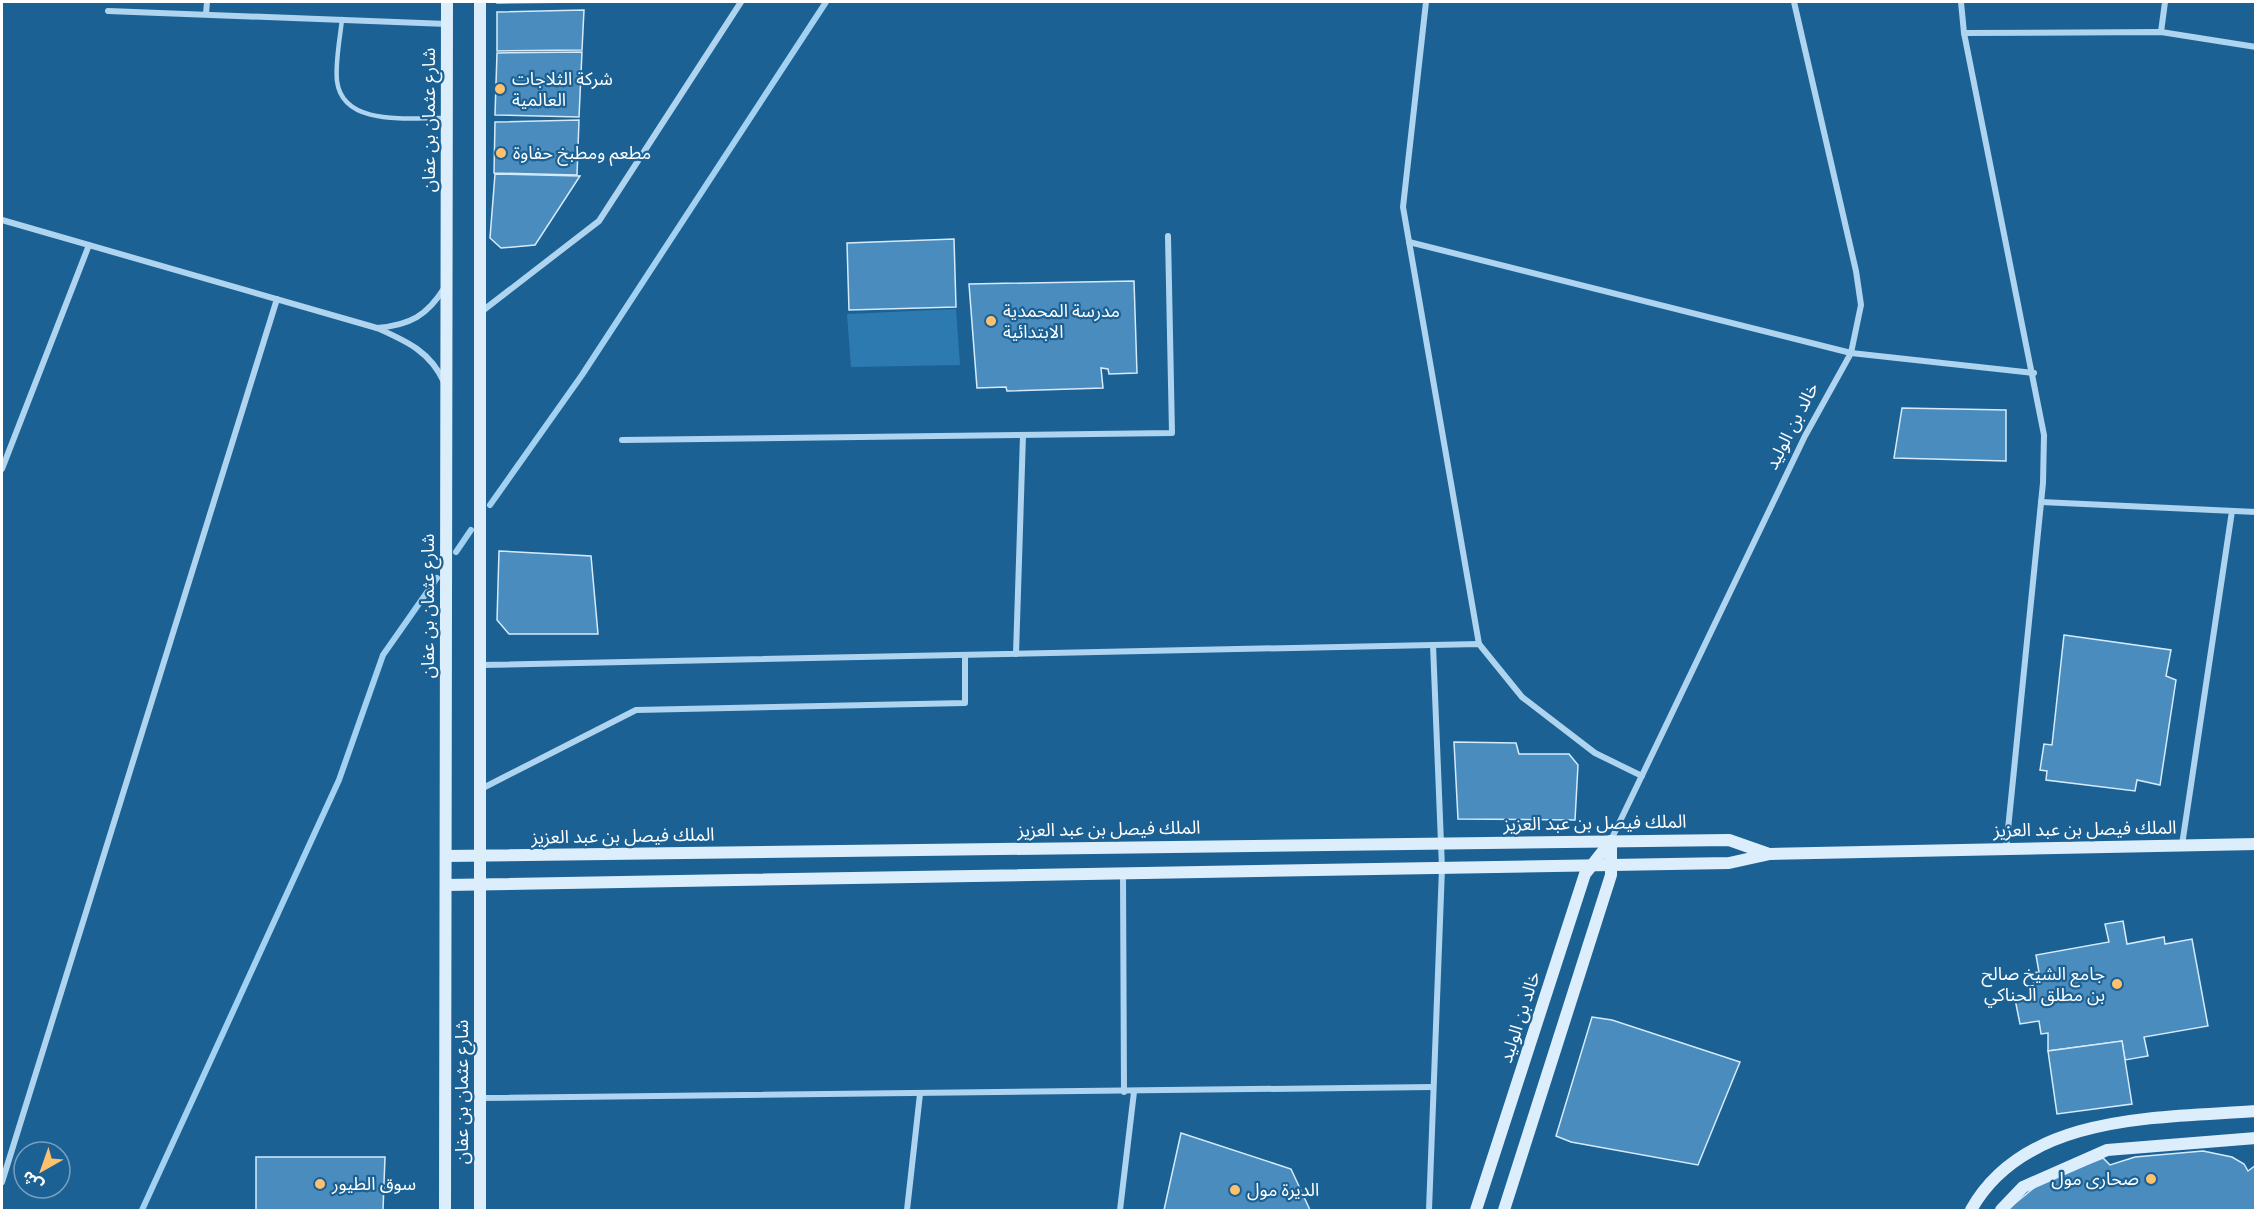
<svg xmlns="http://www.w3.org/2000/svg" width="2257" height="1212" font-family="Ubuntu,'Noto Sans Arabic',sans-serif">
<rect width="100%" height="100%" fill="#1c6194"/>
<!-- green -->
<polygon fill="#2c7ab0" points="956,309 960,365 851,367 847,314"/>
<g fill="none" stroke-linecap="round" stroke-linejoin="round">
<!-- stream -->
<g stroke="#a2d1f1" stroke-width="6">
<polyline points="490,505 582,375 826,2"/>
<polyline points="456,552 471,530"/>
<polyline points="142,1210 339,780 383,655 437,578"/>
</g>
</g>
<!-- building -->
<g fill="#4a8cbd" stroke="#d5ebfb" stroke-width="1.5">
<polygon points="497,2 583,2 497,3"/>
<polygon points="584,10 582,50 497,51 497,12"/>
<polygon points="582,52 579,117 495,115 497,53"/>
<polygon points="579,120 577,175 494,173 495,122"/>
<polygon points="495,174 580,176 535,245 501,248 490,238"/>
<polygon points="954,239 956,307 849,310 847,243"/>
<polygon points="1134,281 1137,373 1109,374 1108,369 1101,368 1103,388 1007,391 1006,387 977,388 969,284"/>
<polygon points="1902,408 2006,410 2006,461 1894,458"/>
<polygon points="499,551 591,556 598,634 509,634 497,620"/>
<polygon points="2064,635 2171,650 2166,676 2176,680 2160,785 2137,780 2135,791 2046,780 2047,771 2040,770 2044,744 2052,745"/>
<polygon points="1454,742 1516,743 1519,754 1569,754 1578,765 1575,820 1458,819"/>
<polygon points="2123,921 2127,944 2164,937 2165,944 2192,939 2208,1026 2144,1037 2148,1056 2125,1060 2122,1041 2048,1051 2048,1033 2041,1034 2039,1021 2020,1024 2015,999 2036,995 2032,973 2039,972 2036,955 2109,942 2105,924"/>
<polygon points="1592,1017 1612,1020 1740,1062 1698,1165 1571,1142 1556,1136"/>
<polygon points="2122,1041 2132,1104 2057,1114 2048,1051"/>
<polygon points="1181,1133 1291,1169 1310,1210 1164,1210"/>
<polygon points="2203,1151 2232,1157 2244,1164 2248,1171 2256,1165 2256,1210 2007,1210 2041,1182 2103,1158 2110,1165 2135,1157"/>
<polygon points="256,1157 385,1157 383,1210 256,1210"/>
</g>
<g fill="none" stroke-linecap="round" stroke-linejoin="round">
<!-- lane -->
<path stroke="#afd4ef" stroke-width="4.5" d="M342,19c-2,20 -7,43 -5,62 6,47 75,36 109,37"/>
<!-- street -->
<g stroke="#afd4ef" stroke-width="6">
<polyline points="1426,2 1403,207 1479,644"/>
<polyline points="1961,2 1964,33 2044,435 2043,483 2006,849"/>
<polyline points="108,11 447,24"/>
<polyline points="206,14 207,2"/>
<polyline points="2161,32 2165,2"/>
<polyline points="1964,33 2161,32 2256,47"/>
<polyline points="2,220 377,328"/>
<polyline points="1409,242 1851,353 2034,373"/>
<polyline points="481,312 599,221 741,2"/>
<path d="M444,382c-14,-31 -38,-41 -67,-54 33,-3 50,-12 68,-41"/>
<polyline points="622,440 1172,433 1168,236"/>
<polyline points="2,469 89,245"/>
<polyline points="2041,502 2256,512"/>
<polyline points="1016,654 1023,435"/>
<polyline points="481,665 1479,644 1522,697 1595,753 1642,776"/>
<polyline points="481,789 636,710 965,703 965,655"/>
<polyline points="1611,840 1805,436 1851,353 1861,305 1856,271 1794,2"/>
<polyline points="2182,845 2232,511"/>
<polyline points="1123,874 1124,1092"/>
<polyline points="480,1098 1433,1087"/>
<polyline points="2,1182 277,299"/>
<polyline points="907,1210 920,1094"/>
<polyline points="1120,1210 1134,1092"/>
<polyline points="1429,1210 1442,868 1433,645"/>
</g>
<!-- secondary -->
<g stroke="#dcedfb" stroke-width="12">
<polyline points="446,856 1729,840 1769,854"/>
<polyline points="446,885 1729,863 1770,854 2256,844"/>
<polyline points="445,1210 447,2"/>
<polyline points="480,1210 480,2"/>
<polyline points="1476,1210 1585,874 1611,841"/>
<polyline points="1504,1210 1611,875 1611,841"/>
<path d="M1971,1210c54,-97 188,-92 285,-99"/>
<polyline points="2001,1210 2023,1187 2107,1150 2256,1138"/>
</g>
</g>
<!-- markers -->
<g fill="#ffc16d" stroke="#1c6194" stroke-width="2">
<circle cx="500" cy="89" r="6"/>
<circle cx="501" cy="153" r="6"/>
<circle cx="991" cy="321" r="6"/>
<circle cx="2117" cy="984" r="6"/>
<circle cx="2151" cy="1179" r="6"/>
<circle cx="320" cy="1184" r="6"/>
<circle cx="1235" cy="1190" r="6"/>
</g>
<g text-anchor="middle" stroke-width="4.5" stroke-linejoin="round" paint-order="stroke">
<!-- poi labels -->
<g font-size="18" fill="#fff" stroke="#1c6194" text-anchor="start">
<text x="512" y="85">شركة الثلاجات<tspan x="512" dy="21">العالمية</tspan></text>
<text x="513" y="159">مطعم ومطبخ حفاوة</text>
<text x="1003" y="317">مدرسة المحمدية<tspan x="1003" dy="21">الابتدائية</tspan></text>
<text x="2105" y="980" text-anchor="end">جامع الشيخ صالح<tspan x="2105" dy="21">بن مطلق الحناكي</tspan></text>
<text x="2139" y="1185" text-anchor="end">صحارى مول</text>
<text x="332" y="1190">سوق الطيور</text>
<text x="1247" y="1196">الديرة مول</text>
</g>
<!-- street labels -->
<g font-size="18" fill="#fff" stroke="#1c6194">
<text transform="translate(429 120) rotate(-90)" y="6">شارع عثمان بن عفان</text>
<text transform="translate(1792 426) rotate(-63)" y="6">خالد بن الوليد</text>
<text transform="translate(428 606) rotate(-90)" y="6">شارع عثمان بن عفان</text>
<text transform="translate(1595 823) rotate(-1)" y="6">الملك فيصل بن عبد العزيز</text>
<text transform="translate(1109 829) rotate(-1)" y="6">الملك فيصل بن عبد العزيز</text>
<text transform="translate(2085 829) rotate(-1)" y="6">الملك فيصل بن عبد العزيز</text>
<text transform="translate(623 836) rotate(-1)" y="6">الملك فيصل بن عبد العزيز</text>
<text transform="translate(1520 1017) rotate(-72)" y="6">خالد بن الوليد</text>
<text transform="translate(462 1092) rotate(-90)" y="6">شارع عثمان بن عفان</text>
</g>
</g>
<!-- border -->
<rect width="2257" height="1212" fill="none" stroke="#ffffff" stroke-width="6"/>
<!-- north arrow -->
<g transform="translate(42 1170) rotate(220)"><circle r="28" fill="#1c6194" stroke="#77a0bf" stroke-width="1.5"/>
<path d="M0-4.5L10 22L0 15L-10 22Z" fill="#ffc16d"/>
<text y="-9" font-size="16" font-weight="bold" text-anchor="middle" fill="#ffffff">ش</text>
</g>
</svg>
